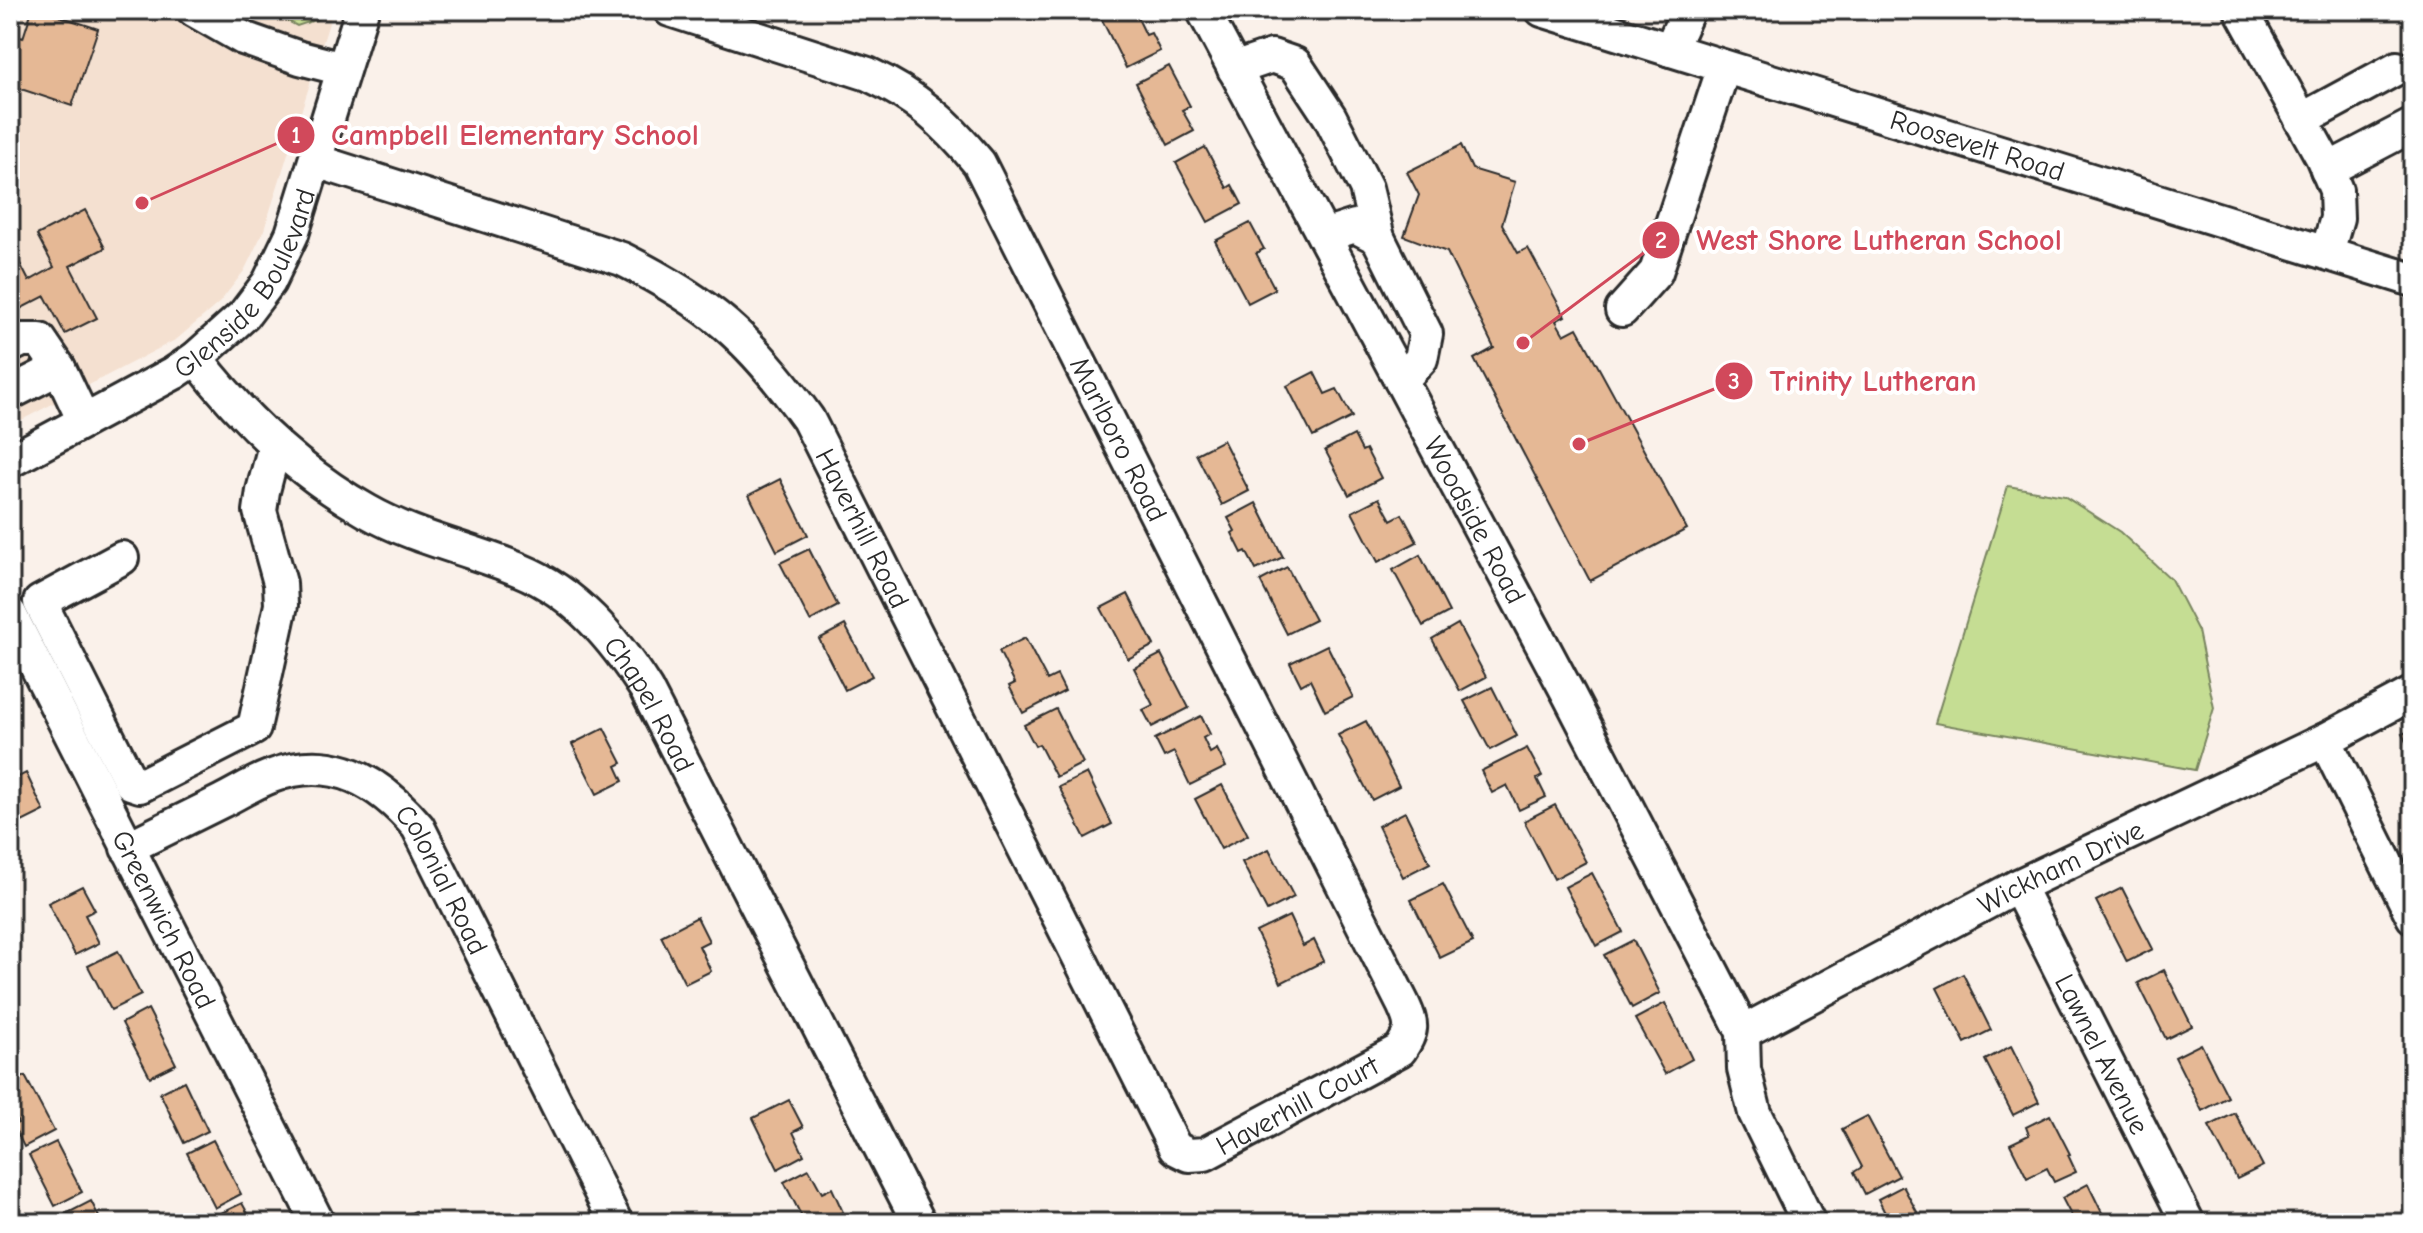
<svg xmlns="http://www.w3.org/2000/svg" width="2423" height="1233" font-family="'Comic Neue',sans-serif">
<rect width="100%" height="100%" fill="#faf1ea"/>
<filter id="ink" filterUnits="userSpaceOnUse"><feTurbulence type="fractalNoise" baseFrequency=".0125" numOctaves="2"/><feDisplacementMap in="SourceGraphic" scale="16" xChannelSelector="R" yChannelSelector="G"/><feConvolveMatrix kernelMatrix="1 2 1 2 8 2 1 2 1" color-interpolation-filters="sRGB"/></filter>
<g filter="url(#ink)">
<!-- built -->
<polygon fill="#f4e0d0" points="10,10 333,10 264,230 244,271 220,302 177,339 10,426"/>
<!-- green -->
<g fill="#c5dd93" stroke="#78845f" stroke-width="2">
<polygon points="267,10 323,10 321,18 297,26"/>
<polygon points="2008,486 2064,496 2120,532 2171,579 2198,631 2214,708 2195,770 1935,723"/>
</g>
<!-- building -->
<g fill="#e5b895" stroke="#2b2b2b" stroke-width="2">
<polygon points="32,10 41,10 98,29 72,106 15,87 10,101 10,34 23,38"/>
<polygon points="1097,10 1134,10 1146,35 1151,33 1160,51 1126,68"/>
<polygon points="1169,66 1190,106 1182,110 1194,131 1168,145 1136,83"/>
<polygon points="1461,145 1472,169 1515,182 1502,224 1518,253 1528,248 1565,316 1556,321 1564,335 1577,328 1687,529 1590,581 1474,359 1494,348 1447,252 1404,236 1419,195 1407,172"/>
<polygon points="1205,147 1227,188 1232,185 1242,204 1208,222 1176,163"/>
<polygon points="85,210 105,248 70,266 97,318 65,334 45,296 10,314 10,244 29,281 54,267 37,235"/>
<polygon points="1250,223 1264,249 1256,253 1275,289 1248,303 1215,241"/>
<polygon points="1314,372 1325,394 1337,389 1352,417 1313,437 1287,386"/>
<polygon points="1354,435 1362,451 1366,449 1381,478 1349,495 1325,450"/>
<polygon points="1223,440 1249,491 1222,505 1196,454"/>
<polygon points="780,479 808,535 777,551 749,495"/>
<polygon points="1379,498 1391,520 1402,514 1417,542 1378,562 1352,512"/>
<polygon points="1256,503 1283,557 1256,570 1246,551 1242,553 1232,533 1235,531 1228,518"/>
<polygon points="809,549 838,606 810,621 780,563"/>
<polygon points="1420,555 1449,612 1423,626 1393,570"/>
<polygon points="1287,567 1315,620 1287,634 1260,581"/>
<polygon points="1128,594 1154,645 1128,659 1101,608"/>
<polygon points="1458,624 1486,677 1460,691 1432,639"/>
<polygon points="845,625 872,676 845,690 819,639"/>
<polygon points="1025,638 1047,680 1057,675 1065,691 1023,713 1009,686 1015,683 999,651"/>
<polygon points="1327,645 1353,697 1325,711 1310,680 1301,685 1290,663"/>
<polygon points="1161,654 1189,708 1152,727 1143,710 1153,705 1134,668"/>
<polygon points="1492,687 1517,736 1490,750 1464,701"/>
<polygon points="1056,709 1083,763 1056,777 1039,744 1035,746 1024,725"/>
<polygon points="1201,716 1210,734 1203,738 1210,753 1217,749 1226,767 1190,785 1174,752 1164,757 1155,739"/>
<polygon points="1366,721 1399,786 1372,800 1338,735"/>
<polygon points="604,728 622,763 616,766 623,781 597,794 572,744"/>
<polygon points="2413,729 2413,756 2402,734"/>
<polygon points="1527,748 1542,776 1537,779 1546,797 1519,810 1507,785 1492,793 1481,771"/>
<polygon points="26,773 44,811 14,826 10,817 10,781"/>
<polygon points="1087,773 1112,824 1085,838 1059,787"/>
<polygon points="1222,785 1248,835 1221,849 1195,799"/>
<polygon points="1555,805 1586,862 1554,879 1524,821"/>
<polygon points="1405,812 1430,863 1403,877 1378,826"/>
<polygon points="1269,849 1294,897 1267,911 1242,862"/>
<polygon points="1592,873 1623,932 1596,946 1565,887"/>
<polygon points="1443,884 1473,942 1440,958 1411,900"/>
<polygon points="82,886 95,910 85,915 99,943 75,955 48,903"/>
<polygon points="2122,888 2153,949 2127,962 2096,901"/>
<polygon points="1289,916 1303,946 1314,940 1324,961 1281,983 1256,932"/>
<polygon points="697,917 709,941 699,946 711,971 685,984 661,936"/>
<polygon points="1633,940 1660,993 1632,1008 1604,955"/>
<polygon points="118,951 141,995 111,1010 88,966"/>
<polygon points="2164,970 2192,1026 2166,1039 2138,983"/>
<polygon points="1963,974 1991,1030 1965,1043 1937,988"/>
<polygon points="1665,1003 1692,1059 1665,1074 1635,1019"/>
<polygon points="148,1009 176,1064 150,1077 122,1023"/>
<polygon points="2201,1044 2228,1097 2202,1111 2175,1057"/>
<polygon points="2011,1046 2039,1102 2013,1115 1985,1060"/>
<polygon points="25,1076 54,1131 24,1147 13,1125 18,1123 10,1108 10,1084"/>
<polygon points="184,1081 208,1131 184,1143 160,1093"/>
<polygon points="789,1100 803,1127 793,1132 804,1155 778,1169 753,1118"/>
<polygon points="2235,1113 2263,1166 2237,1179 2209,1126"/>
<polygon points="2050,1115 2070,1154 2068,1155 2076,1172 2054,1182 2047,1168 2027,1178 2010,1144 2029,1135 2026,1127"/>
<polygon points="1867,1116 1899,1176 1865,1194 1854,1172 1862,1167 1842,1129"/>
<polygon points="213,1140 241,1194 215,1208 187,1153"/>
<polygon points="56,1142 82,1192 55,1206 29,1155"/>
<polygon points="809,1169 822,1193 832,1188 843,1212 821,1223 805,1223 784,1182"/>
<polygon points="2088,1184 2107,1223 2075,1223 2062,1198"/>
<polygon points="1903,1186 1923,1223 1890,1223 1878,1199"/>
<polygon points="91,1201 102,1223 68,1223 64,1215"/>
<polygon points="242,1203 253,1223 219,1223 215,1216"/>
<polygon points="415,1211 421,1223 391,1223"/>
</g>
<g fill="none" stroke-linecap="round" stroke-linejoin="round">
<!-- minor casing -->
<g stroke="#2b2b2b" stroke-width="38">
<g id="minor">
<polyline points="194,10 243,38 300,58 343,69"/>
<path id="s1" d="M1203,10l366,685 165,319 9,18 1,37 11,44 54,110"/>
<path id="s2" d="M1542,10l871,270"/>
<polyline points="2241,10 2322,157 2336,190 2337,218 2327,252"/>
<polyline points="1670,50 1688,10"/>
<polyline points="1234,69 1272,56 1295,64 1330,117 1366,188 1378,238"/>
<polyline points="2301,120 2397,68"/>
<path id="s3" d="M316,161l306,98c88,44 129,80 186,160l367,729 14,7 16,-1 195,-104c13,-20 13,-24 3,-46l-424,-841c-34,-41 -63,-67 -111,-89l-198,-64"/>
<polyline points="2327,170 2413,125"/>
<polyline points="1324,236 1355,226 1378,238 1426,334 1421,359 1401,381"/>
<polyline points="1622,310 1656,272 1724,67"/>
<polyline points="10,346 22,340 40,340 59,368"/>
<path id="s4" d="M196,358c47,61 104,115 171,153 47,27 103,38 153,59 56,23 94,69 126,119l273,534"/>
<polyline points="10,393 59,368 84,421"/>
<path id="s5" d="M10,461l164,-88 22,-15 48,-43 25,-33 23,-48 70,-224"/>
<polyline points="122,558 40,602 131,783 140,786 254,728 281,605 280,583 260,511 263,491 275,445"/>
<path id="s6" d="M10,614l308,609"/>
<polyline points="2325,740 2413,917"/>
<path id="s7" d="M127,848c32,-16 63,-31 95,-47 16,-8 33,-19 50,-25 61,-23 108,6 146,51l198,396"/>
<path id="s8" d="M2018,886l170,337"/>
<path id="s9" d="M1743,1032l275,-146 307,-146 88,-47"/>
</g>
</g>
<!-- minor -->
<use href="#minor" stroke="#fff" stroke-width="32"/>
</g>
</g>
<g text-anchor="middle" stroke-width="8" stroke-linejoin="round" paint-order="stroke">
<!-- street labels -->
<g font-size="28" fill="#2b2b2b" stroke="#fff">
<text dy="10" stroke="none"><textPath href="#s2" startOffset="456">Roosevelt Road</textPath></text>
<text dy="10" stroke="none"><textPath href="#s5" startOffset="304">Glenside Boulevard</textPath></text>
<text transform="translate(1119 439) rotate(63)" y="10">Marlboro Road</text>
<text dy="10" stroke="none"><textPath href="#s1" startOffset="578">Woodside Road</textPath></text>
<text dy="10" stroke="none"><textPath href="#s3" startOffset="692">Haverhill Road</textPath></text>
<text dy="10" stroke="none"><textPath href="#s4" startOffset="586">Chapel Road</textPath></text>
<text dy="10" stroke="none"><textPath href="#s9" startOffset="358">Wickham Drive</textPath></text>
<text dy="10" stroke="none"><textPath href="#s7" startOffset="386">Colonial Road</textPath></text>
<text dy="10" stroke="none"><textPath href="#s6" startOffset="342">Greenwich Road</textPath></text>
<text dy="10" stroke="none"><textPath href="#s8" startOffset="188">Lawnel Avenue</textPath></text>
<text dy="10" stroke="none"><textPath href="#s3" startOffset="1522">Haverhill Court</textPath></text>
</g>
</g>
<!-- callouts -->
<path fill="none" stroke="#d1495b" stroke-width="3" d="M142 203L296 135M1523 343L1661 240M1579 444L1734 381"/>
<g fill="#d1495b" stroke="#fff" stroke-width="3">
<circle cx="142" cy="203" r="8"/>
<circle cx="1523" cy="343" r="8"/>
<circle cx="1579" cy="444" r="8"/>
<circle cx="296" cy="135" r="20"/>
<circle cx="1661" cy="240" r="20"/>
<circle cx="1734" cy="381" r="20"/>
</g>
<g font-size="24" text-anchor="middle" font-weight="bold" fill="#fff">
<text x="296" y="143">1</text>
<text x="1661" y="248">2</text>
<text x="1734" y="389">3</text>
</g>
<g font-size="30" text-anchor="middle" font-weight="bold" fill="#d1495b" stroke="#fff" stroke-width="8" stroke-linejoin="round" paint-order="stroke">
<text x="515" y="145">Campbell Elementary School</text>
<text x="1879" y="250">West Shore Lutheran School</text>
<text x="1873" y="391">Trinity Lutheran</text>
</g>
<!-- margin -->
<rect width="2423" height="1233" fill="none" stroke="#fff" stroke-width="40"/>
<rect x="20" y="20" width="2383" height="1193" fill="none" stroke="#2b2b2b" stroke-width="3" filter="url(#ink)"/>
</svg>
